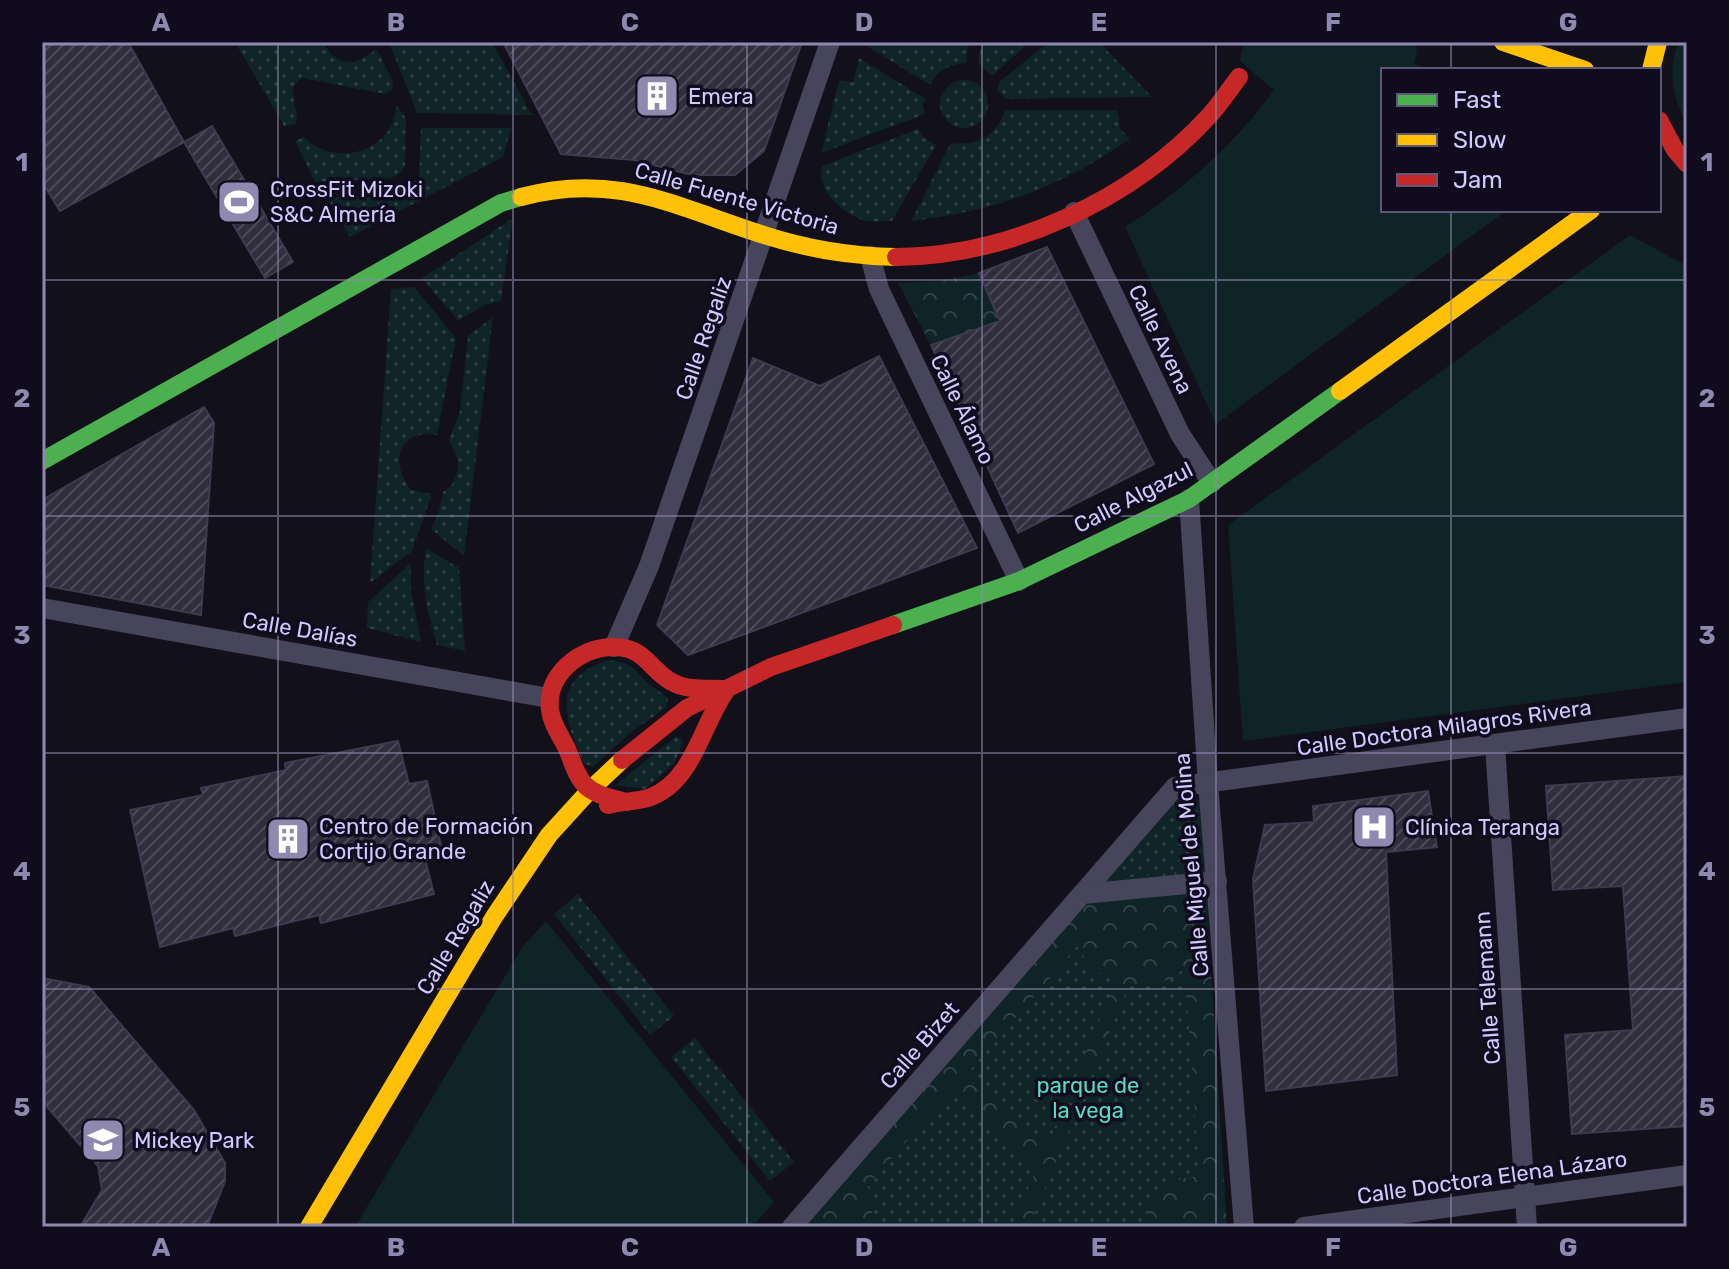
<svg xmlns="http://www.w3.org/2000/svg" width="1729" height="1269" font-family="Rubik,sans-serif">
<defs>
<pattern id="park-crowns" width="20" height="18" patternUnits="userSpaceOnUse" patternTransform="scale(2)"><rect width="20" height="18" fill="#0f2426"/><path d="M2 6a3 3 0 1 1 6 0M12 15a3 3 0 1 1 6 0" fill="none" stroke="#314247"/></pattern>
<pattern id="garden-dots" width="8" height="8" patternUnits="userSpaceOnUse" patternTransform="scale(2)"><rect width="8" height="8" fill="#0f2426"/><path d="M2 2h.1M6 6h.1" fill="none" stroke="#314247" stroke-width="1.8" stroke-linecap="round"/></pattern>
<pattern id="building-hatch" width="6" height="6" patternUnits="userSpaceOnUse" patternTransform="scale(2)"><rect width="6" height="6" fill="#302d3d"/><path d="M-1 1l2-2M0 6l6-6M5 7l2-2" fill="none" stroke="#4d4a5a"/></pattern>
</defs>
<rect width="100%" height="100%" fill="#12101a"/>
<!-- grass -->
<g fill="#0f2426">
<path d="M1244,42h168l5,7 -3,15 20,6h-51v140h124l-291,214 -91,-197c57,-36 109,-82 149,-137l-34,-29z"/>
<path d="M1679,42h8v80c-15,-22 -20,-55 -8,-80z"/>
<polygon points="1630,235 1687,266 1687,682 1243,741 1228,525"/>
<polygon points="546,921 774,1202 752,1227 355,1227 523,946"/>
</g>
<!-- park -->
<g fill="url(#park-crowns)">
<polygon points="979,273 1000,321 931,345 898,283 943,281"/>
<polygon points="1181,793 1196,797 1201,805 1227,1227 801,1227"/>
</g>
<!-- garden -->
<g fill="url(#garden-dots)">
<path d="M235,42h88c6,13 21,25 37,18 5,-2 12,-8 17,-11l16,33 -1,8 -7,4 -83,-16c-18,14 -2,28 -6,46l-12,2z"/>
<polygon points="389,42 492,42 532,115 417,113"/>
<path d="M860,42h109l-3,21c-18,2 -27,6 -36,22z"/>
<polygon points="982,42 1030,42 992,76 978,63"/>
<polygon points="1049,42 1099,42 1152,97 1006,99 997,91 999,82"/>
<polygon points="859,58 926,99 922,106 925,114 821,153 839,80 853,82"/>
<circle cx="964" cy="104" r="24"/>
<path d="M397,106l9,12 -1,48 -6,8 -8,4 -76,4 -20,-41 9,-4c21,22 60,22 81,-2 8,-8 9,-19 12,-29z"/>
<path d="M1005,110h112l4,20 9,9c-74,50 -131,71 -219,82l40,-78c26,3 46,-7 54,-33z"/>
<path d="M421,128h90l-8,29 -153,80 -23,-39c29,-3 70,0 92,-21z"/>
<path d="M918,129l6,9 12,7 -44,76c-11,0 -23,2 -32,-2 -20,-8 -44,-30 -38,-53z"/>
<polygon points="513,218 501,301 485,305 458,321 422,278"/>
<path d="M414,287l42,51 -19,97c-39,-6 -48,27 -26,55l21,4 -20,57 -42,32 21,-294z"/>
<polygon points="493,317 464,556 431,529 439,512 443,492 452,485 458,470 458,460 449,440 460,411 468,336"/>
<path d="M426,548l33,20 6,83 -28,-6c-10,-32 -17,-65 -11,-97z"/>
<polygon points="411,563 411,590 421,642 367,628 368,602"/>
<path d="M607,660c23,2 24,6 40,22 6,6 15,10 21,17l-2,9 -36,25 -37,34 -10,-4c-18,-46 -34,-81 24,-103z"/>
<polygon points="675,737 681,738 683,742 674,764 645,789 616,785"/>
<polygon points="1188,798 1202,809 1202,856 1188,871 1123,878 1114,869 1173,800"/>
<polygon points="578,894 674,1016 650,1035 554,914"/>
<path d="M1079,944c7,22 16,28 37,37l-64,153 -16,7 -71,-65z"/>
<path d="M1185,967l14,209c-33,3 -51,17 -55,51h-115l100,-242 41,-5z"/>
<polygon points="695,1038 794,1162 770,1181 671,1057"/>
<path d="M947,1095h10l74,70 2,12 -21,50h-138c-6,-15 4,-22 -7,-41z"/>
</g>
<!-- building -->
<g fill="url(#building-hatch)" stroke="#3e3a4f" stroke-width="2">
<polygon points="42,42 128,42 184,142 60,211 42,182"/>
<polygon points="503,42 802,42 764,151 735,175 692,175 634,160 561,154"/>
<polygon points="212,126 293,262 265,278 184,142"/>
<polygon points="1047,247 1154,464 1018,533 931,345 1000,321 979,273"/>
<polygon points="879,356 977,548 688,655 657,625 753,358 820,386"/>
<polygon points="204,407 214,423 201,615 42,585 42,500"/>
<polygon points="398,741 409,784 427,781 442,850 424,855 434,894 321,923 319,915 235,936 233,928 160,947 130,810 203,795 201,788 286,770 285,763"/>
<polygon points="1687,776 1687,1126 1572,1134 1565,1035 1633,1030 1623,886 1553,890 1546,786"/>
<polygon points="1428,791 1437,847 1386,852 1397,1075 1266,1091 1253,879 1265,825 1314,822 1313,806"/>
<polygon points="42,978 89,987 194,1110 225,1163 225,1181 207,1227 80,1227 102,1190 98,1166 42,1101"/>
</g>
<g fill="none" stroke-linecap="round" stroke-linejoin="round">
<!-- street -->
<g stroke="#47455b" stroke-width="20">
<polyline points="1074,212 1180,434 1212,483"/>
<polyline points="870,256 879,289 1019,581"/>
<polyline points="1189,499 1208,783 1244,1227"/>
<polyline points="42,608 549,698"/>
<polyline points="614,647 649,566 830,42"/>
<polyline points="1495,745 1527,1227"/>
<polyline points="1082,894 1175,787 1687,718"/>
<polyline points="792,1227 1082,894 1217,881"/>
<polyline points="1304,1227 1687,1175"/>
</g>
<!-- fast -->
<g stroke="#4caf50" stroke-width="18">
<polyline points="42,461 501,203 521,197"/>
<polyline points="893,625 1019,581 1189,499 1340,391"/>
</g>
<!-- slow -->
<g stroke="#ffc107" stroke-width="18">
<polyline points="1503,42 1585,70"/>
<polyline points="1651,70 1658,42"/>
<path d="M521,197c94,-26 155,10 243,38 43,14 87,21 132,22"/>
<polyline points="1340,391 1591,210"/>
<polyline points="309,1227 494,917 549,835 590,790 622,760"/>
</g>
<!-- jam -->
<g stroke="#c62828" stroke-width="18">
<polyline points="1659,120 1675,150 1687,164"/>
<path d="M896,257c114,-1 236,-57 313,-141 11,-12 20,-26 30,-39"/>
<polyline points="622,760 687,708 771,667 893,625"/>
<path d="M626,802c-13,-4 -29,-6 -40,-16 -10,-9 -13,-24 -19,-37 -6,-13 -15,-24 -17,-39 -4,-35 28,-61 61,-63 35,-1 37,22 61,35 15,9 37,6 54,7"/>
<path d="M608,805c14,-4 29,-3 43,-8 42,-16 51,-72 74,-105"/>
</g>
</g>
<!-- grid -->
<path fill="none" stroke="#8f88af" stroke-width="2" stroke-opacity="0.55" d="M278,42v1185M513,42v1185M747,42v1185M982,42v1185M1216,42v1185M1451,42v28M1451,210v1017M42,280h1645M42,516h1645M42,753h1645M42,989h1645"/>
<!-- icons -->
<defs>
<g id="building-square" transform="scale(2.3)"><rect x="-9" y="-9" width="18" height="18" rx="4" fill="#8f88af" stroke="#100c1e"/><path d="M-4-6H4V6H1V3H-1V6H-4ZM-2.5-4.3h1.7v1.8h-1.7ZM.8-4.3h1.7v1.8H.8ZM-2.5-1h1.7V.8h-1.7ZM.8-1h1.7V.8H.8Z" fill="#fff"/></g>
<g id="stadium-square" transform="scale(2.3)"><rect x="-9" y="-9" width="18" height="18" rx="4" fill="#8f88af" stroke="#100c1e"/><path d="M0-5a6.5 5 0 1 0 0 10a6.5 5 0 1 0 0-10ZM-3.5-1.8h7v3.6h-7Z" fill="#fff"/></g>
<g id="hospital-square" transform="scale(2.3)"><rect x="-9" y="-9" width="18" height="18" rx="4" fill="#8f88af" stroke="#100c1e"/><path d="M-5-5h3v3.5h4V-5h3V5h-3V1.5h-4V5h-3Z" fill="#fff"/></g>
<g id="school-square" transform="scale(2.3)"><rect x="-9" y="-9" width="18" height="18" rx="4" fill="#8f88af" stroke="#100c1e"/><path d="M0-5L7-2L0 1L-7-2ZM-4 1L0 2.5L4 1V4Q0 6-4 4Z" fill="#fff"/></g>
</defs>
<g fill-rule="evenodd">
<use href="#building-square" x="657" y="96"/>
<use href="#stadium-square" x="239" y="202"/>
<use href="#hospital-square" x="1374" y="827"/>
<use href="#building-square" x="288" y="839"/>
<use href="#school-square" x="103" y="1140"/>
</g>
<g text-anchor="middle" stroke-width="7" stroke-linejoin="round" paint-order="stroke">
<!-- poi labels -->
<g font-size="22" fill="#d2c9ff" stroke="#100c1e" text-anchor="start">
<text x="688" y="104">Emera</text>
<text x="270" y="197">CrossFit Mizoki<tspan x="270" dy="25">S&amp;C Almería</tspan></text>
<text x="319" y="834">Centro de Formación<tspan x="319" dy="25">Cortijo Grande</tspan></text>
<text x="1405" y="835">Clínica Teranga</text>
<text x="134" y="1148">Mickey Park</text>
</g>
<!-- street labels -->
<g font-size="22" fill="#d2c9ff" stroke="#100c1e">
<text transform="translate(737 198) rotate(16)" y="8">Calle Fuente Victoria</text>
<text transform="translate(703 338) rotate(-71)" y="8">Calle Regaliz</text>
<text transform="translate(1161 339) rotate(64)" y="8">Calle Avena</text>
<text transform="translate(963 409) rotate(64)" y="8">Calle Álamo</text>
<text transform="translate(1133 497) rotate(-27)" y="8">Calle Algazul</text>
<text transform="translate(300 629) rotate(10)" y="8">Calle Dalías</text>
<text transform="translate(1444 727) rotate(-8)" y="8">Calle Doctora Milagros Rivera</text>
<text transform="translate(1191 865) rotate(-95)" y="8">Calle Miguel de Molina</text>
<text transform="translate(455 937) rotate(-59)" y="8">Calle Regaliz</text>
<text transform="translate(1487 988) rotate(-94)" y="8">Calle Telemann</text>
<text transform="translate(919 1045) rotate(-49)" y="8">Calle Bizet</text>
<text transform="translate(1492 1177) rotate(-8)" y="8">Calle Doctora Elena Lázaro</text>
</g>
<!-- park labels -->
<g font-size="22" fill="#56dec3" stroke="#100c1e">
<text x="1088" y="1093">parque de<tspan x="1088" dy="25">la vega</tspan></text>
</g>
</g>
<!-- border -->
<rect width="1729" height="1269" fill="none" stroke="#100c1e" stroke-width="88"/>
<!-- legend -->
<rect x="1381" y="68" width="280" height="144" fill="#100c1e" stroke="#5e5878" stroke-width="2"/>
<rect x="1397" y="94" width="40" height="12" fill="#4caf50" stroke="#5e5878" stroke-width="2"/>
<text x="1453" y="108" font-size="24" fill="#d2c9ff">Fast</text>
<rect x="1397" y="134" width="40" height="12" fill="#ffc107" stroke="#5e5878" stroke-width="2"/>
<text x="1453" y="148" font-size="24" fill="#d2c9ff">Slow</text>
<rect x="1397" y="174" width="40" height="12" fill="#c62828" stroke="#5e5878" stroke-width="2"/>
<text x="1453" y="188" font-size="24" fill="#d2c9ff">Jam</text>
<rect x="44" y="44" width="1641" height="1181" fill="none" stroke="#8f88af" stroke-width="3"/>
<g font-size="26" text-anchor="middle" font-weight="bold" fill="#8f88af">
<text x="161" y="31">A</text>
<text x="396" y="31">B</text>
<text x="630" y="31">C</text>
<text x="864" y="31">D</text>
<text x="1099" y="31">E</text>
<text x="1333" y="31">F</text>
<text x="1568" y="31">G</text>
<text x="22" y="171">1</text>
<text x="1707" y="171">1</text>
<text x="22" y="407">2</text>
<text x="1707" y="407">2</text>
<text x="22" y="644">3</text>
<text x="1707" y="644">3</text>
<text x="22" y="880">4</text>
<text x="1707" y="880">4</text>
<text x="22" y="1116">5</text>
<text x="1707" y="1116">5</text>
<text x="161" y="1256">A</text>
<text x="396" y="1256">B</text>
<text x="630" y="1256">C</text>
<text x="864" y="1256">D</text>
<text x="1099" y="1256">E</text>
<text x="1333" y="1256">F</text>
<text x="1568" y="1256">G</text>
</g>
</svg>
